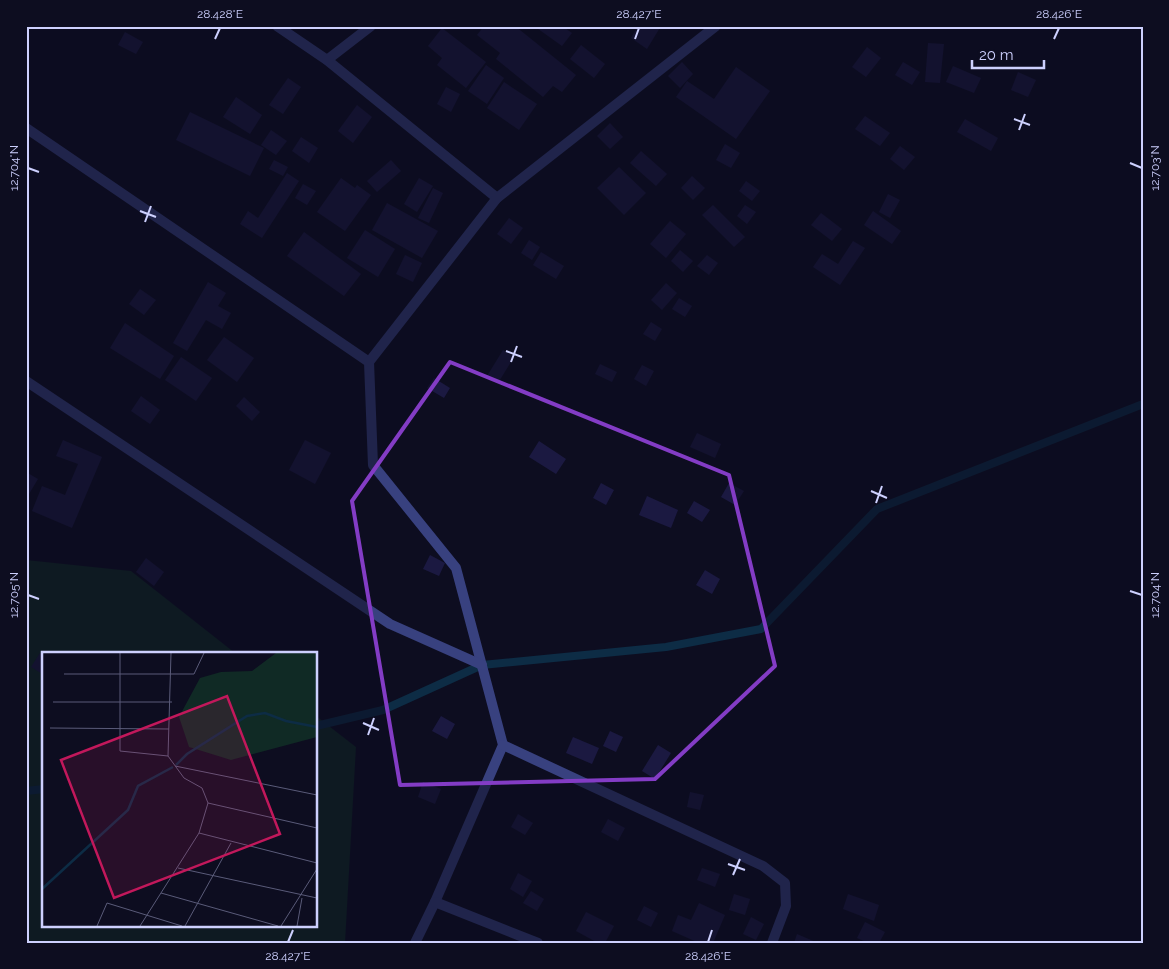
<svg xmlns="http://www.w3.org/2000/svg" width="1169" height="969" font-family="Raleway,sans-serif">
<rect width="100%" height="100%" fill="#0d0d20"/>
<!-- green -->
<polygon fill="#102a25" points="26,560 131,571 235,653 44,653 44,925 316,925 316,716 356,747 345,943 26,943"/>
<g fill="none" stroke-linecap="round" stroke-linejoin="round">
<!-- stream -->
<g stroke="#0d2c45" stroke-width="8">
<polyline points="316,726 383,710 482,665 666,647 761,629 877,509 1143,404"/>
<polyline points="26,791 44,789"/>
</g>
</g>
<!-- building -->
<g fill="#1b1941">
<polygon points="484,26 515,26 576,75 562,92 553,86 543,97 496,59 500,53 477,35"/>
<polygon points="534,26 562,26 572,33 562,46"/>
<polygon points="638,26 661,26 647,49 631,38"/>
<polygon points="442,28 486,62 466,88 437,65 442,58 428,46"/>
<polygon points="125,32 143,42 136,54 118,45"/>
<polygon points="928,43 944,44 940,83 925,82"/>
<polygon points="581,45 605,64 594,78 570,59"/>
<polygon points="867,47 881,58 866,77 852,67"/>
<polygon points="682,62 693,74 680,88 668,76"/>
<polygon points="903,62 920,72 912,85 895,75"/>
<polygon points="486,65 504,78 487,104 468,91"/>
<polygon points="953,66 981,78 974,93 946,82"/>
<polygon points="736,67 770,91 736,139 676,97 687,81 714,99"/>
<polygon points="1018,72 1036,80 1028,97 1011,90"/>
<polygon points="288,78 301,87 283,114 269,105"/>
<polygon points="504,82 537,104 519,130 487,108"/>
<polygon points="446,87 460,94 451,112 437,104"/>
<polygon points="236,97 262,115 250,134 223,117"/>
<polygon points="357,105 372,117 353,143 338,131"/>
<polygon points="190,112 264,148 250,176 176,140"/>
<polygon points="865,116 890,133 880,146 855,129"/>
<polygon points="965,119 998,138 991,151 957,132"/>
<polygon points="610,123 623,137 610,149 597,136"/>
<polygon points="271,130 287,141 276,155 261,145"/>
<polygon points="301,137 318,148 309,163 292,151"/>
<polygon points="725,144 740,153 731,168 716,160"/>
<polygon points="900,146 915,157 904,170 890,159"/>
<polygon points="641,151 667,174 656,186 630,163"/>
<polygon points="274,160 288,167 283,176 269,169"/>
<polygon points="391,160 401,171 377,192 367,181"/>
<polygon points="619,167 646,193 624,215 597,188"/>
<polygon points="287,173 299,181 262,238 240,224 248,211 258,218"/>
<polygon points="692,176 705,188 693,200 681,188"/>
<polygon points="341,178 355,188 357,185 371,195 345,231 317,212"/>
<polygon points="419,178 433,186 417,212 404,204"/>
<polygon points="746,181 760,191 752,201 739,191"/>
<polygon points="303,184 316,191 307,205 295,198"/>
<polygon points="433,188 443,193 429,223 418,218"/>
<polygon points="888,194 900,200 890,218 879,212"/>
<polygon points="387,203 438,231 422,258 372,230"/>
<polygon points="713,205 745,237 734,247 702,215"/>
<polygon points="745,205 756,212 747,224 737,216"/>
<polygon points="873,211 901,231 892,244 864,225"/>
<polygon points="821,213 842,229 832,241 811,225"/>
<polygon points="509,218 523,228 511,244 497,234"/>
<polygon points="670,221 686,234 666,258 650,244"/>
<polygon points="365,230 395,249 378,277 347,258"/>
<polygon points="304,232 361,274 344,296 287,256"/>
<polygon points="529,240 540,247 532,260 521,253"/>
<polygon points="853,241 865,248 840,285 813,267 822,254 838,264"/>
<polygon points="680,250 693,261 683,272 671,261"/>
<polygon points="541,252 564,266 556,279 533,265"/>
<polygon points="405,255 422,263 413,282 396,274"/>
<polygon points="707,255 718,263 709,275 697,266"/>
<polygon points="208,282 226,293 218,306 231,313 222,329 206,320 187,351 173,343"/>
<polygon points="666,283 677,293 662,310 651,300"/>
<polygon points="140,289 156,300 144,315 129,304"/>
<polygon points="679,298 692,306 685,317 672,309"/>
<polygon points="651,322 662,329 655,341 643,334"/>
<polygon points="125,323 174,356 160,379 110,348"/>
<polygon points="224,337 254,358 237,382 207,360"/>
<polygon points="503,350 514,357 498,383 487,376"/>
<polygon points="181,357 212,378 196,401 165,380"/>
<polygon points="600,364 617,372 612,382 595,374"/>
<polygon points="642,365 654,371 646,386 634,379"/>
<polygon points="434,378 450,388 444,398 427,388"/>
<polygon points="141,396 160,410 150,424 131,411"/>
<polygon points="244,397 260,412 252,421 236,406"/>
<polygon points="697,433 721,444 715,458 690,447"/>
<polygon points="63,440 102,457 72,528 32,511 42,486 65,495 78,464 56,456"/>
<polygon points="305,440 331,453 315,484 289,470"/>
<polygon points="539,441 566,459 556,474 529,457"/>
<polygon points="26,472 38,479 26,499"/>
<polygon points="601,483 614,490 606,505 593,498"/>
<polygon points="729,483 744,491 735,505 721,497"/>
<polygon points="647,496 678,510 671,528 639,515"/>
<polygon points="694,501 710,510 702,522 687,513"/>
<polygon points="430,555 445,563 439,576 423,569"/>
<polygon points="146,558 164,572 154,586 136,572"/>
<polygon points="705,570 720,579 712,594 696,585"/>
<polygon points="40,653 44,655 44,675 31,667"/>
<polygon points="441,716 455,724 447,739 432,731"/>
<polygon points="610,731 623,737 616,752 603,746"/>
<polygon points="573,737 599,748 592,764 566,753"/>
<polygon points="658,745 671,753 655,779 642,771"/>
<polygon points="423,782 441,789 435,804 418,797"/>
<polygon points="690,792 704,795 700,810 687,807"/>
<polygon points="518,814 533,823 525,835 511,827"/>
<polygon points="608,819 625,828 618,841 601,832"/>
<polygon points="702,868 720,874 715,887 697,880"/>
<polygon points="518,873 532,881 523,897 510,889"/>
<polygon points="531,891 544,899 537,911 523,903"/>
<polygon points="734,894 750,899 745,915 729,910"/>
<polygon points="848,894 879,905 874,921 843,909"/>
<polygon points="699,903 725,915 713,943 699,943 672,931 678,915 691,920"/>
<polygon points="644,906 658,913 651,927 637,920"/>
<polygon points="586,912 614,926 605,943 598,943 576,931"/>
<polygon points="751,917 764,924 756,940 743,934"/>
<polygon points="865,922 885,932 879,943 868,943 857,938"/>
<polygon points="797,934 818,943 794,943"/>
</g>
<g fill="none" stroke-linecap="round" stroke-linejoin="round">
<!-- minor -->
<g stroke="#38417f" stroke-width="10">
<polyline points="277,26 327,60 497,198"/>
<polyline points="327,60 371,26"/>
<polyline points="26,128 369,362 373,465 456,568 503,745 435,902 415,943"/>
<polyline points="369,362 497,198 716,26"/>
<polyline points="26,381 390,624 482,665"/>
<polyline points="503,745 763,866 785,883 786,906 772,943"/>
<polyline points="435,902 538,943"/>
</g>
</g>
<!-- marked area -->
<path d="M0 0H1169V969H0ZM450,362l279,113 46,191 -120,113 -255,6 -48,-284z" fill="#0d0d20" fill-opacity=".55" fill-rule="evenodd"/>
<path fill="none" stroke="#833cc5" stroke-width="4" stroke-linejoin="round" d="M450,362l279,113 46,191 -120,113 -255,6 -48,-284z"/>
<!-- ticks -->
<path fill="none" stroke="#cdd0fe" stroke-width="2" d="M215,39l5,-11M635,39l4,-11M1054,39l5,-11M1014,119l16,6M1019,130l6,-16M1130,163l12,5M28,168l11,4M140,211l16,6M145,222l6,-16M506,351l16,6M511,362l6,-16M871,491l16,7M876,503l6,-17M1130,591l12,4M28,595l11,4M363,723l16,7M368,735l6,-17M728,864l17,6M733,875l7,-16M288,942l5,-12M708,942l4,-12"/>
<!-- overview -->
<g transform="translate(42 652)">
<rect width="275" height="275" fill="#0d0d20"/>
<path d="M234,1h41v84l-86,23 -42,-13 -10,-30 21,-39 21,-6 31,-1z" fill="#102a25"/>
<path fill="none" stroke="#0d2c45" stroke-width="2.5" d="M134,113l11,-11 60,-38 18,-3 21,8 31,6M0,237l86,-79 10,-24 35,-19"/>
<path fill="none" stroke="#5a5b79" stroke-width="1" d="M78,1v98l48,5M129,1l-3,103 16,22 18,10 6,15 109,25M22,22h130l10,-21M11,50h119M8,76l119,1M133,114l142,29M157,181l118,30M136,216l139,30M119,241l117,33M55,274l10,-23 75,23M98,274l59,-93 9,-30M143,274l46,-83M239,274l36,-57M255,274l5,-28"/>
<path fill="#c2185b" fill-opacity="0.15" stroke="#c2185b" stroke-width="2.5" d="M185,44l53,138 -166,64 -53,-138z"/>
<rect width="275" height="275" fill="none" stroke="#cdd0fe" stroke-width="2.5"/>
</g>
<!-- border -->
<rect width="1169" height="969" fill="none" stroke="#0d0d20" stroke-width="55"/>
<!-- scale -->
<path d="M972 60v8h72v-8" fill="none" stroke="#cdd0fe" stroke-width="2.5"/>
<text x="979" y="60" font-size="15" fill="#cdd0fe" stroke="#0d0d20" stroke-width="4" paint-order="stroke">20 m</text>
<rect x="28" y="28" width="1114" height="914" fill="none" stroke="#cdd0fe" stroke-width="2"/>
<g font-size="12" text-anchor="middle" fill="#cdd0fe">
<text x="220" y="18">28.428°E</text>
<text x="639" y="18">28.427°E</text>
<text x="1059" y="18">28.426°E</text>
<text transform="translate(14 168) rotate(-90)" y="4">12.704°N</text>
<text transform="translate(1155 168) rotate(-90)" y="4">12.703°N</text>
<text transform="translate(14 595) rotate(-90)" y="4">12.705°N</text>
<text transform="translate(1155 595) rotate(-90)" y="4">12.704°N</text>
<text x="288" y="960">28.427°E</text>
<text x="708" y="960">28.426°E</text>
</g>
</svg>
